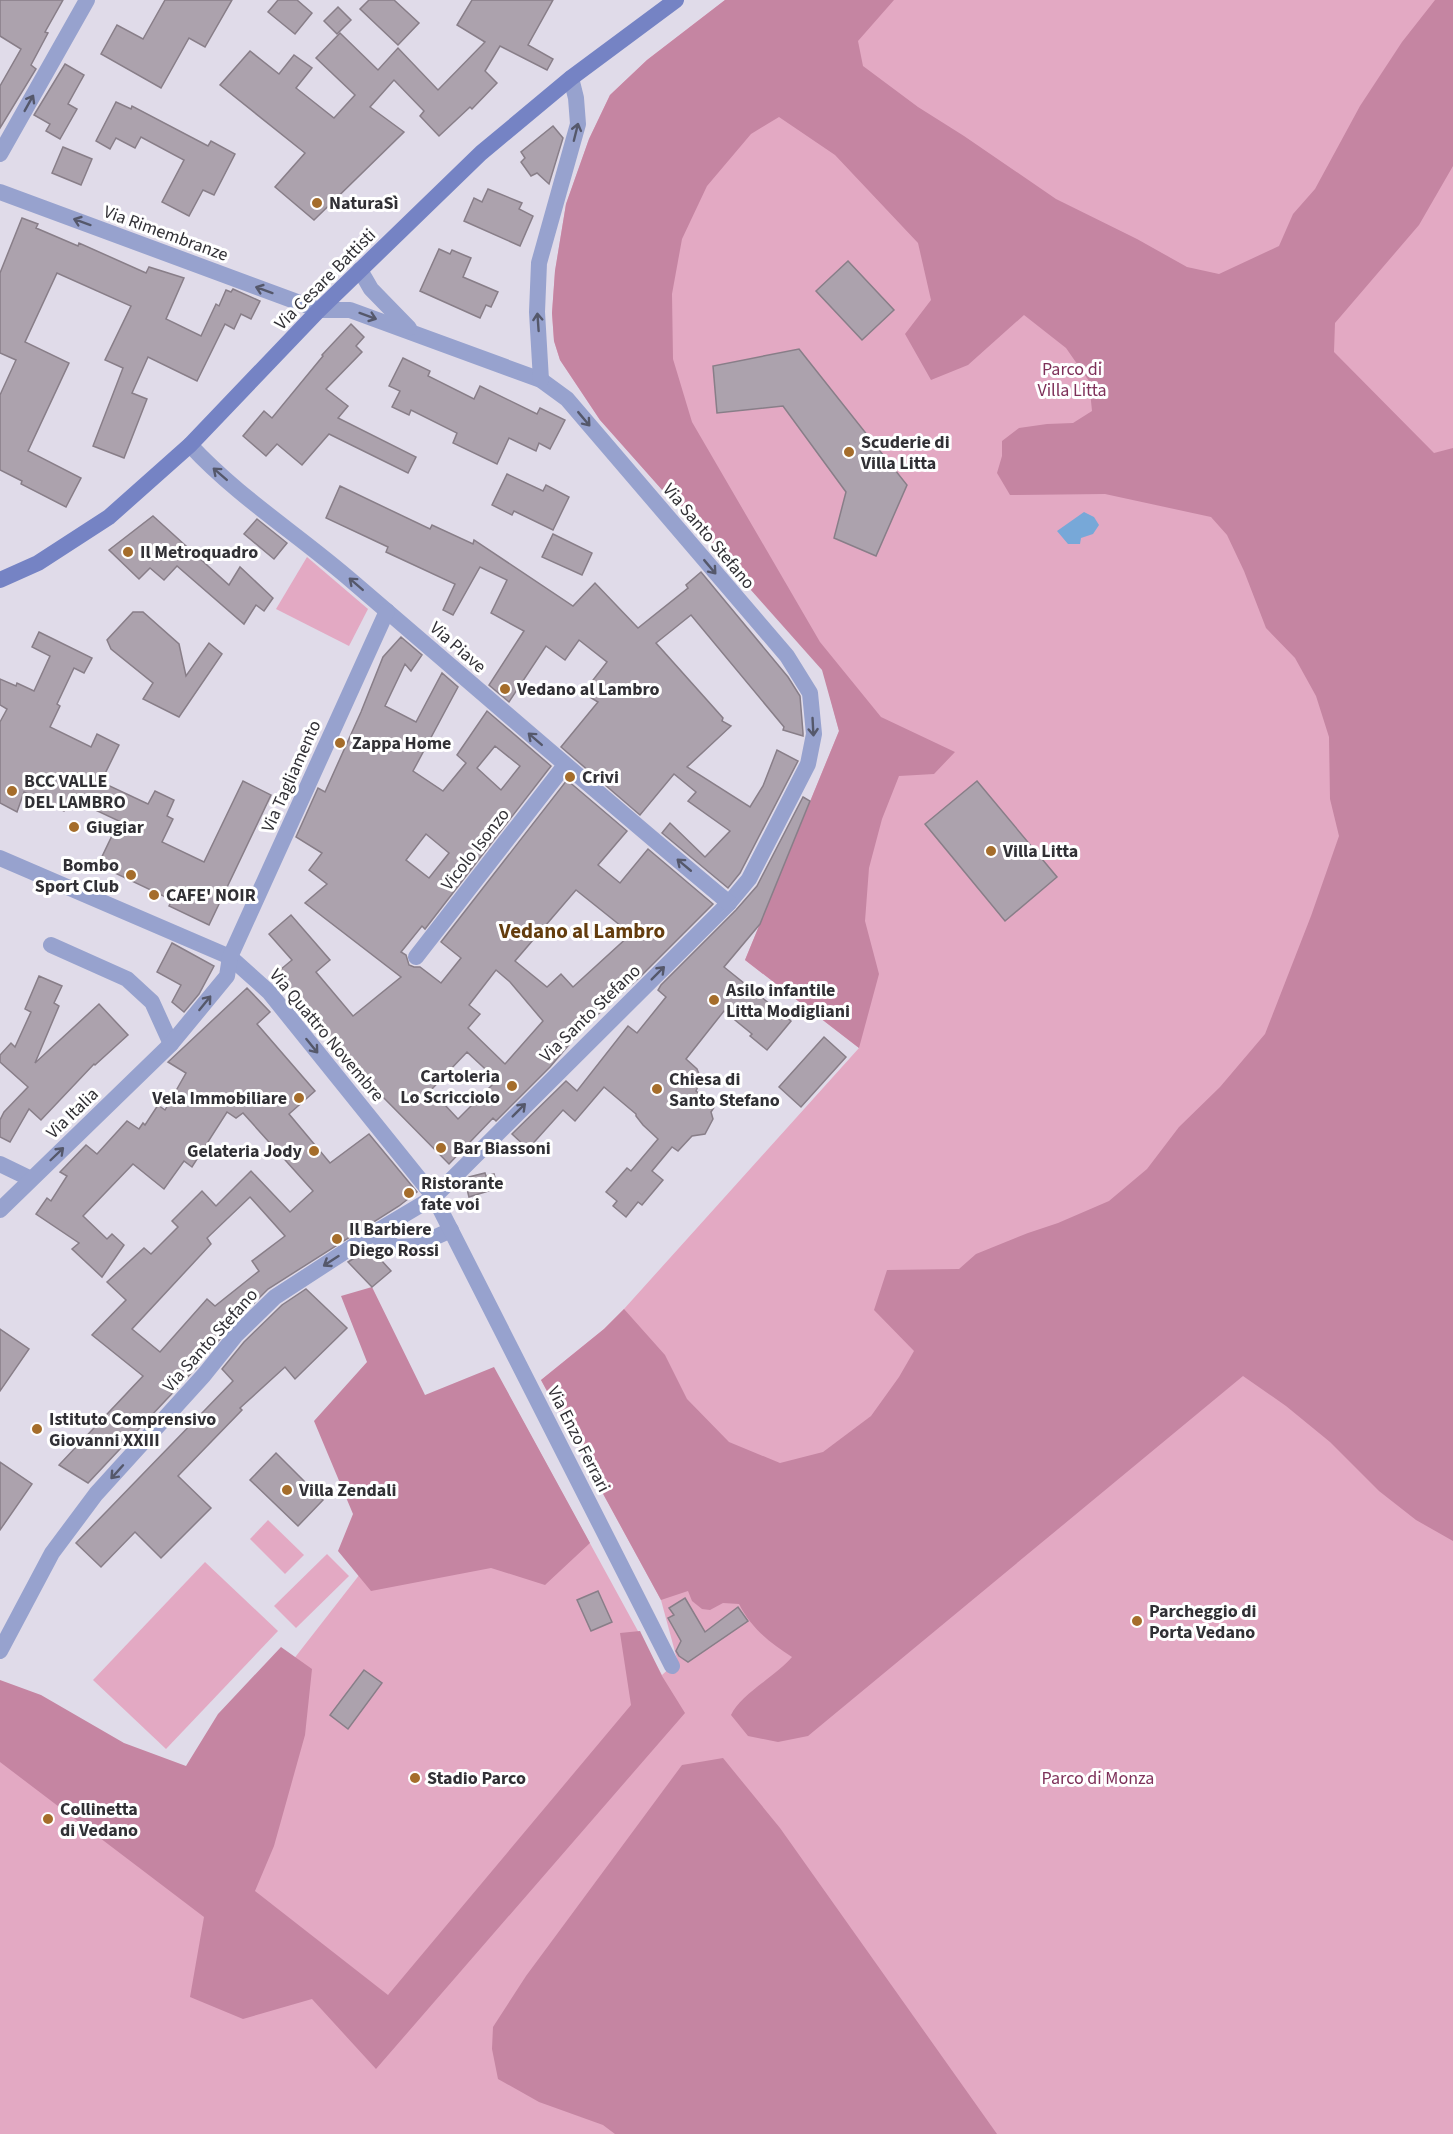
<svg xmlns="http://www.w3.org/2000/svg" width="1453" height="2134" font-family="'Source Sans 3',sans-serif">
<rect width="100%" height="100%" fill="#e0dbe9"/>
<!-- green -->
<g fill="#e3a9c3">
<polygon points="725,0 1453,0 1453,2134 0,2134 0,1715 151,1842 505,1388 662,1675 672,1666 678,1663 661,1600 541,1380 604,1329 624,1309 859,1048 745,960 839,731 823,670 600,420 560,360 554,341 552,313 555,271 566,204 589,139 610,95 647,60"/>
<polygon points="307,557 368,609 349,646 276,609"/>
<polygon points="268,1520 304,1555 285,1574 250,1539"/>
<polygon points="327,1554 349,1576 296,1628 274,1606"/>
<polygon points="205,1562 278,1631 166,1749 93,1680"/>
</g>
<!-- forest -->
<g fill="#c585a2">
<path d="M725,0h169l-36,41 5,25 55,41 46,29 92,63 81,40 50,28 32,7 60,-28 14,-32 22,-25 45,-83 42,-64 33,-42h18v166l-34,59 -84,98 -1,29 100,101 19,-5v1093l-37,-21 -37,-29 -49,-49 -44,-36 -43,-30 -435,360 -30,6 -30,-6 -17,-21c9,-20 45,-39 61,-58 -23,-15 -40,-28 -53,-53l-16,-1 -13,7 -8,-1 -10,-8 -4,-10 -27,9 -120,-220 63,-51 20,-20 41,46 22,44 42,43 51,21 43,-11 48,-36 28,-39 15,-26 -40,-41 13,-40 72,-1 17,-15 52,-21 30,-10 51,-22 38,-32 32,-42 41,-40 45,-53 46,-118 28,-80 -9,-37 -1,-62 -13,-41 -21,-38 -29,-30 -22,-57 -17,-36 -16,-18 -106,-23 -95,1 -13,-22 5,-17v-15l17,-13 28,-4 26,-1 19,-12 -3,-30 -23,-33 -42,-33 -56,50 -37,15 -26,-46 26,-34 -13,-57 -83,-88 -56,-38 -28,17 -44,52 -25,53 -10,55 1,65 19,63 128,220 61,75 74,35 -21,22 -35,2 -17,43 -13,49 -4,53 14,53 -20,74 -114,-88 94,-229 -17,-61 -222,-250 -40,-60 -6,-19 -2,-28 3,-42 11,-67 23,-65 21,-44 37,-35z"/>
<polygon points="372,1287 425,1395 494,1367 590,1543 545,1585 491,1568 371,1591 338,1551 353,1514 314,1421 367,1362 341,1296"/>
<polygon points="640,1631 662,1676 685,1713 376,2069 312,1999 243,2019 190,1997 204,1917 0,1762 0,1680 41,1695 124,1743 186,1766 218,1714 281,1647 312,1669 305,1735 274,1846 255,1891 388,1995 631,1705 620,1633"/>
<polygon points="723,1758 780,1828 997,2134 615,2134 603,2125 539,2102 498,2079 492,2049 493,2027 526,1976 682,1765"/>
</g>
<!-- water -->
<polygon fill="#77a8d8" points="1084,512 1094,517 1099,525 1093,534 1081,538 1080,544 1068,544 1057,531"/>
<!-- building -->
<g fill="#aca2ad" stroke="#887e88" stroke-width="1.5" fill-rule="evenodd">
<polygon points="0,0 63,0 45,32 48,33 31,65 36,69 0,128 0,86 21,49 0,36"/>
<polygon points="165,0 232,0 205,47 189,38 161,88 101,54 117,25 143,39"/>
<polygon points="278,0 297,0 312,13 295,34 268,12"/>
<polygon points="369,0 394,0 419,23 398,45 360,9"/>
<polygon points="472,0 553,0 528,45 553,59 547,70 500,46 485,71 497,83 472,109 470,107 439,136 420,116 424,111 394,80 370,107 404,132 314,220 275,187 305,153 220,85 250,51 279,74 294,55 312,68 296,88 334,118 355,95 316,58 340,33 378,70 398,48 438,90 485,42 457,25"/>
<polygon points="338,7 351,20 337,34 324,21"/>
<polygon points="65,64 84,75 68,104 77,109 60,139 46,131 50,124 34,115"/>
<polygon points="116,102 131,109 132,106 208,146 211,141 235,154 214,195 203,190 189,216 162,202 184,160 141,137 135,148 116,138 110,149 96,141"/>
<polygon points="553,126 563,138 549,184 537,173 531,176 521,162 525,158 521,152"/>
<polygon points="63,147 92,159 81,185 52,173"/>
<polygon points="488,189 522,203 519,209 533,216 520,246 464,221 474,198 482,202"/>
<polygon points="22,218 38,224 36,228 78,246 79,243 146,273 149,267 184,278 166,319 201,336 216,304 219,306 226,290 231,292 233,289 260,301 251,319 241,314 234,329 225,324 197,381 148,357 132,393 147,399 124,458 93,446 123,368 105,360 131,306 57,273 25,342 69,363 28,451 81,478 66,507 21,484 22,481 0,470 0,395 16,360 0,353 0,273"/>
<polygon points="439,249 450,254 452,250 471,258 463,277 498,292 491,307 486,305 480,318 420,291"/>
<polygon points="848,261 894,310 862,340 816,291"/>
<polygon points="351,324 364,337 356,346 362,352 326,389 348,406 338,418 416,457 408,473 329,434 302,465 277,444 266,456 243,436 264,411 272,418 323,356 322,355"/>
<polygon points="799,349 907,485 876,556 834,538 846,492 783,406 717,413 713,366"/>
<polygon points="403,358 430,371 428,376 474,399 480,386 537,414 540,408 565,420 550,449 539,443 536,451 509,438 497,464 453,443 457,433 411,410 409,415 392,407 400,391 389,386"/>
<polygon points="507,474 543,491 546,485 569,497 553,530 514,511 512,515 492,505"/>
<polygon points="340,486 430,529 432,525 473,544 474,540 573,606 595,583 638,628 688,588 686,585 701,572 788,677 800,696 803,733 803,736 783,730 784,727 691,615 656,643 723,718 722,721 731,726 687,767 750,807 763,786 777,750 798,761 740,873 728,888 662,833 670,823 705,857 730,831 688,801 696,792 674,774 640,815 561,747 598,702 583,693 607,662 579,640 565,660 546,646 509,702 489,685 524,631 491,613 507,580 480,567 453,615 443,610 455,584 386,552 388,547 326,518"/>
<polygon points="153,516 229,585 240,567 273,598 264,611 256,605 244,624 177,566 164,580 150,568 139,579 109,550"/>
<polygon points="257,519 287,543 274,559 244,534"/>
<polygon points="553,534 592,553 582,575 542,557"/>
<polygon points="133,612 143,612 179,644 186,676 209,643 222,654 179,717 143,699 153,683 111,649 107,640"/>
<polygon points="39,632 92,658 84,673 74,668 57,704 60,706 50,727 91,747 97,734 119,745 101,782 148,804 155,791 174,800 167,816 173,819 162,842 204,862 243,781 271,795 209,925 169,906 172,900 98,865 119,821 70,798 64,811 24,792 17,812 0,803 0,722 7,709 0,705 0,679 16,686 17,683 34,691 50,656 32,647"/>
<path d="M401,637l21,18 -11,16 -6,-7 -20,42 31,16 26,-49 16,14 -45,84 30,20 23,-28 -9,-8 30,-44 64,55 -126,163 -3,-3 -21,26 5,3 3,10 5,2h6l21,16 20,-25 -20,-16 126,-162 60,51 -29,34 22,18 28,-34 65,55 -73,73 -55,49 -35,41 -54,54 -3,-3 -44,46 -70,-71 -51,-55 -54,-63 18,-15 -23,-26 22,-19 39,45 -14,12 37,44 48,-39 -96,-74 22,-19 -18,-14 13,-17 -26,-16 22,-49 7,4 36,-80 22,-55zM495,746l25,20 -19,24 -24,-22zM426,834l23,19 -20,25 -23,-18zM576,890l55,44 -58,53 -12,-13 -14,13 -32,-26zM496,970l14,12 33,39 -38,43 -37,-36 12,-14 -11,-9zM467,1052l30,28 -39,39 -27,-29z"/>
<polygon points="977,781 1057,877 1005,921 925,824"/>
<polygon points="803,797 810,801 760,924 724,967 791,1021 767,1050 750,1036 752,1034 724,1011 686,1059 697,1069 701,1079 696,1091 715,1106 711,1112 713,1119 705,1134 692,1136 678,1151 672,1147 652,1171 663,1180 642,1205 638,1202 626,1217 613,1206 617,1201 606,1192 627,1168 631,1171 658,1139 643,1125 636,1116 636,1114 604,1087 575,1121 563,1110 528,1149 512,1134 566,1081 577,1091 628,1026 637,1033 666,997 658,990 661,985 736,910 757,886"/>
<polygon points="172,943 214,966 199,994 184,1012 172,1002 181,985 157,972"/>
<polygon points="39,976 62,986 54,1003 59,1006 35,1063 99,1004 128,1035 95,1065 94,1064 41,1120 29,1109 10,1142 0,1137 0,1120 4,1112 28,1087 0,1062 0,1055 11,1043 15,1047 31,1012 25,1009"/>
<path d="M247,988l23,24 -13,12 58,67 -26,23 41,49 39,-29 48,58 -18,14 -131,83 -39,39 -33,40 -108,115 -29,-18 84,-89 -51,-41 34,-35 -19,-18 37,-34 7,6 27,-27 -6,-6 30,-30 14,15 35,-35 39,41 23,-21 -70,-78 -7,5 -9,-6 -35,55 -8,-6 -20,28 -31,-25 -50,52 24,23 5,-5 12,11 -22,32 -30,-28 7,-6 -43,-29 11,-16 4,3 16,-25 -7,-4 26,-27 11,9 30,-33 12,8 4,-6 2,2 13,-20 7,5 21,-37 -18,-11zM250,1197l35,39 -33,25 7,10 -44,35 -8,-7 -47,53 -28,-23 79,-85 -4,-6z"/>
<polygon points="824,1037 846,1057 801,1107 779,1087"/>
<polygon points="485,1173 486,1176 494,1174 498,1188 469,1197 465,1181 469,1177"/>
<polygon points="370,1248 391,1271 372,1287 348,1262"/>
<polygon points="306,1289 347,1328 295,1379 285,1367 240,1408 242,1410 178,1476 211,1508 161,1558 135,1532 101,1567 76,1543 233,1381 222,1369 244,1342 282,1305"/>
<polygon points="0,1329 29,1349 0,1391"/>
<polygon points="276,1453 323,1500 298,1526 250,1480"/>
<polygon points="0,1462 32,1484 0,1530"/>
<polygon points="598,1591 612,1622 591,1631 577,1600"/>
<polygon points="685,1598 705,1632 738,1607 748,1621 688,1662 679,1656 676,1651 681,1641 668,1618 674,1615 669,1608"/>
<polygon points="364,1670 382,1683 348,1729 330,1715"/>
</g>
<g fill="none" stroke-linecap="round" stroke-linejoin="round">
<!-- pedestrian -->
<polyline stroke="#97a2ce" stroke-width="16" points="372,1234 396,1247 416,1246 451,1230"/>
<!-- minor -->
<g stroke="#97a2ce" stroke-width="16">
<polyline points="0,154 87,0"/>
<polyline points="0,192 319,310 350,310 541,380 567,399 787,656 810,693 814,734 808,764 749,879 729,903 434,1197 372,1234 275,1297 236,1335 204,1375 96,1494 52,1553 0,1651"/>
<polyline points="360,270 371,289 409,328"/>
<polyline points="541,380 537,312 539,263 578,124 576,98 571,78"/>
<path d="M190,445c48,52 109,90 163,137 125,107 249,215 376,321"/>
<polyline points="0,858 230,957 269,992 434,1197 672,1666"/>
<polyline points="51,945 127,979 152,1002 171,1044"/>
<polyline points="416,957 565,765"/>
<polyline points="0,1164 31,1179"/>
<polyline points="0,1210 171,1044 227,976 230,957 387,611"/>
</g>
<!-- secondary -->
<polyline stroke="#7583c4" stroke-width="16" points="0,580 38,563 109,517 190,445 319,310 481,153 571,78 676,0"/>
</g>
<!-- one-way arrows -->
<defs><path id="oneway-shaft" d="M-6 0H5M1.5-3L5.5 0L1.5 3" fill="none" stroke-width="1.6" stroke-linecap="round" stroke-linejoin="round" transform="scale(1.5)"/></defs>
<g stroke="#55586b">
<use href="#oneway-shaft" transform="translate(29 103) rotate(-61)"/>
<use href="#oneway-shaft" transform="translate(576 132) rotate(-76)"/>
<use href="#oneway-shaft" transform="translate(82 222) rotate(-160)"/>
<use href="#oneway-shaft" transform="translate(264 290) rotate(-160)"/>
<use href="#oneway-shaft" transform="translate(368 316) rotate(20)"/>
<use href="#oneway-shaft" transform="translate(538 322) rotate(-94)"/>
<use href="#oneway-shaft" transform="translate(584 419) rotate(50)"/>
<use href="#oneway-shaft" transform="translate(220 474) rotate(-139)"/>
<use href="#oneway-shaft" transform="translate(710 567) rotate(50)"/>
<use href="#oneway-shaft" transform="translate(356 584) rotate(-139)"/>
<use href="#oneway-shaft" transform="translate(813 727) rotate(87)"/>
<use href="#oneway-shaft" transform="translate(535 739) rotate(-139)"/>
<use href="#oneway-shaft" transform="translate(684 865) rotate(-140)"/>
<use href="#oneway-shaft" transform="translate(658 973) rotate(-45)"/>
<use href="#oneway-shaft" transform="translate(205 1003) rotate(-51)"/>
<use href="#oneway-shaft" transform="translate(312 1046) rotate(51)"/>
<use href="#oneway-shaft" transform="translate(519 1110) rotate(-45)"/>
<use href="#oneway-shaft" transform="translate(57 1154) rotate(-44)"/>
<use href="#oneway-shaft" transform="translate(331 1261) rotate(147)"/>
<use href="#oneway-shaft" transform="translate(117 1472) rotate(132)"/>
</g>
<!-- markers -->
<g fill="#a56d2b" stroke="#fff" stroke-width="2">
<circle cx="317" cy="203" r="6"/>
<circle cx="849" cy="452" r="6"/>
<circle cx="128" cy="552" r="6"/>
<circle cx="505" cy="689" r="6"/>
<circle cx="340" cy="743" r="6"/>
<circle cx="570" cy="777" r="6"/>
<circle cx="12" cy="791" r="6"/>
<circle cx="74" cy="827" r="6"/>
<circle cx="991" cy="851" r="6"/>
<circle cx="131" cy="875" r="6"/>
<circle cx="154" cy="895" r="6"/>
<circle cx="714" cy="1000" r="6"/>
<circle cx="512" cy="1086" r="6"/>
<circle cx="657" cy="1089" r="6"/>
<circle cx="299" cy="1098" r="6"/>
<circle cx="441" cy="1148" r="6"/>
<circle cx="314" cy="1151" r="6"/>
<circle cx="409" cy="1193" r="6"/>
<circle cx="337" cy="1239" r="6"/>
<circle cx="37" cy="1429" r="6"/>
<circle cx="287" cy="1490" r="6"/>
<circle cx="1137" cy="1621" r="6"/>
<circle cx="415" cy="1778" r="6"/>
<circle cx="48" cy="1819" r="6"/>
</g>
<g text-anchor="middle" stroke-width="6" stroke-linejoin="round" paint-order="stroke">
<!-- poi labels -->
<g font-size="18" font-weight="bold" fill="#313035" stroke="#fff" text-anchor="start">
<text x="329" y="209">NaturaSì</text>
<text x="861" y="448">Scuderie di<tspan x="861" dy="21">Villa Litta</tspan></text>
<text x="140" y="558">Il Metroquadro</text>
<text x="517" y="695">Vedano al Lambro</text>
<text x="352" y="749">Zappa Home</text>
<text x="582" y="783">Crivi</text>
<text x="24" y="787">BCC VALLE<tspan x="24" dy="21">DEL LAMBRO</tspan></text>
<text x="86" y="833">Giugiar</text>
<text x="1003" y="857">Villa Litta</text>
<text x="119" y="871" text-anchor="end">Bombo<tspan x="119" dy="21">Sport Club</tspan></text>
<text x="166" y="901">CAFE' NOIR</text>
<text x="726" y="996">Asilo infantile<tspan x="726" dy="21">Litta Modigliani</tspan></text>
<text x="500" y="1082" text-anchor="end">Cartoleria<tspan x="500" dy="21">Lo Scricciolo</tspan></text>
<text x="669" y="1085">Chiesa di<tspan x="669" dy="21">Santo Stefano</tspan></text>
<text x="287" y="1104" text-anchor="end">Vela Immobiliare</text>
<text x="453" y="1154">Bar Biassoni</text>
<text x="302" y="1157" text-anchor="end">Gelateria Jody</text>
<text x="421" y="1189">Ristorante<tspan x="421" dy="21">fate voi</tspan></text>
<text x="349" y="1235">Il Barbiere<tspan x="349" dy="21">Diego Rossi</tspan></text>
<text x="49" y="1425">Istituto Comprensivo<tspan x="49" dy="21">Giovanni XXIII</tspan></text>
<text x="299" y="1496">Villa Zendali</text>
<text x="1149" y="1617">Parcheggio di<tspan x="1149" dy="21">Porta Vedano</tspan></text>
<text x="427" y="1784">Stadio Parco</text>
<text x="60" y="1815">Collinetta<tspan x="60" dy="21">di Vedano</tspan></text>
</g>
<!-- street labels -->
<g font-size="18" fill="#313035" stroke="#fff">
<text transform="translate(166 233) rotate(20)" y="6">Via Rimembranze</text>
<text transform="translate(325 279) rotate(-45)" y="6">Via Cesare Battisti</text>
<text transform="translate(709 536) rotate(50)" y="6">Via Santo Stefano</text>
<text transform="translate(458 647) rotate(41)" y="6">Via Piave</text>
<text transform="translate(291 776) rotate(-66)" y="6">Via Tagliamento</text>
<text transform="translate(475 849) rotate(-52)" y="6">Vicolo Isonzo</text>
<text transform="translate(590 1013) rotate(-44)" y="6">Via Santo Stefano</text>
<text transform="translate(327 1035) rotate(50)" y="6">Via Quattro Novembre</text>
<text transform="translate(72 1113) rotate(-44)" y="6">Via Italia</text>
<text transform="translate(210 1340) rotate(-48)" y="6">Via Santo Stefano</text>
<text transform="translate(579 1439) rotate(63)" y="6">Via Enzo Ferrari</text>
</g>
<!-- park labels -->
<g font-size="18" fill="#7e3059" stroke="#fff">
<text x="1072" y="375">Parco di<tspan x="1072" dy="21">Villa Litta</tspan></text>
<text x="1098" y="1784">Parco di Monza</text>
</g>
<!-- quarter labels -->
<g font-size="21" font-weight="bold" fill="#643d0e" stroke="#fff">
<text x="582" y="938">Vedano al Lambro</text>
</g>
</g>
</svg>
